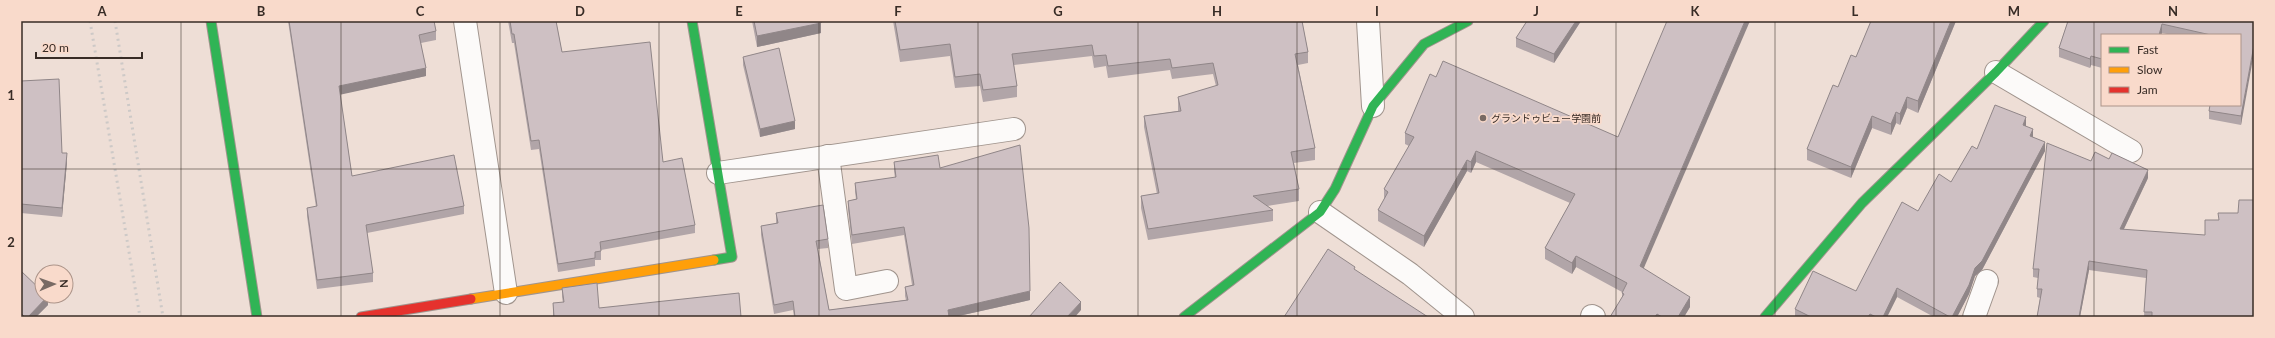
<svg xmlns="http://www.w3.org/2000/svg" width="2275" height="338" font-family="Lato,'Noto Sans JP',sans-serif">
<rect width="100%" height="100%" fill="#eeded6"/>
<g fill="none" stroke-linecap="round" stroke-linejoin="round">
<!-- street casing -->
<g stroke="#a0948d" stroke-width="24">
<g id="street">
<polyline points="465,21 506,293"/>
<polyline points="1368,21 1373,106"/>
<polyline points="1996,72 2131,151"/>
<polyline points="828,156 846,289 887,281"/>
<polyline points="718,173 1014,129"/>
<polyline points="1320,212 1410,274 1463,317"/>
<polyline points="1592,316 1594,317"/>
<polyline points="1974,317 1987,281"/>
</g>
</g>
<!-- fast casing -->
<g stroke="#a0948d" stroke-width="11">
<g id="fast">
<polyline points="211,21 257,317"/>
<polyline points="692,21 732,257 714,260"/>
<polyline points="1184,317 1320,212 1335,189 1373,106 1424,44 1468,21"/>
<polyline points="1765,317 1862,203 1996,72 2044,21"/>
</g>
</g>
<!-- slow casing -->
<g stroke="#a0948d" stroke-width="11">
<polyline id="slow" points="471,299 714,260"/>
</g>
<!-- jam casing -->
<g stroke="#a0948d" stroke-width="11">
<polyline id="jam" points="361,317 471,299"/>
</g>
<!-- street -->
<use href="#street" stroke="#fcfaf9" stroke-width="22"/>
<!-- fast -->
<use href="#fast" stroke="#30b455" stroke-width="9"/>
<!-- slow -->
<use href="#slow" stroke="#ff9f0a" stroke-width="9"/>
<!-- jam -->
<use href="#jam" stroke="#e5322d" stroke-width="9"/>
<!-- rail -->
<g stroke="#cdc9c7" stroke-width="3" stroke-dasharray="2 4" stroke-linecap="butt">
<polyline points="90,21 140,317"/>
<polyline points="115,21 163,317"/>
</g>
</g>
<!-- wall -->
<g fill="#b1a5a8">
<polygon points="288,21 434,21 436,31 436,40 421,43 426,76 340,94 352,176 464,206 464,214 367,233 373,273 373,282 317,289 307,216 307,208 316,207"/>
<polygon points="508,21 556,21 562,52 663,162 695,225 695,233 601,250 601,260 595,260 595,266 558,272 539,149 531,150 514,43 512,43"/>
<polygon points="752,21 821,21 821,33 757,47"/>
<polygon points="893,21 1302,21 1308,52 1308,63 1298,65 1315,148 1315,160 1294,163 1299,189 1299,201 1267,206 1273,210 1273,221 1148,240 1141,208 1141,196 1157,194 1144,127 1144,116 1178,111 1178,97 1216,86 1213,74 1172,79 1170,70 1108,78 1106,66 1094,68 1092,56 1014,65 1017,86 1017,97 983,102 980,86 955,88 950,56 900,62"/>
<polygon points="1527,21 1581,21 1554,63 1516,47 1516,38"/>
<polygon points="1871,21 1956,21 1918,113 1907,108 1900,125 1896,123 1891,135 1872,128 1851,178 1807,160 1807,149 1856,57"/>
<polygon points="2068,21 2254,21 2241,125 2209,119 2209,111 2240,35 2172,35 2162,33 2161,35 2102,35 2102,68 2091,65 2090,68 2059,57 2059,48"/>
<polygon points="743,57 795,129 760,137 743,65"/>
<polygon points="1436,77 1618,137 1644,269 1690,307 1684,317 1610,317 1622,298 1622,292 1576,267 1572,274 1545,259 1545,248 1570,203 1476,162 1471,173 1467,171 1424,247 1378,221 1378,210 1384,199 1384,189 1409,146 1405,144 1405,133"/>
<polygon points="21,81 67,162 62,217 21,213"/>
<polygon points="2026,126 2033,137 2045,151 1982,270 1975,276 1969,294 1957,317 1934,317 1897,297 1887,317 1795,317 1795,309 1856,291 1918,211 1951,182"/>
<polygon points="894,162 940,168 1030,300 954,317 794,317 793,310 774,314 761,235 761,226 776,224 776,213 828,239 828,248 818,249 829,310 906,300 905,296 905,287 912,285 904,235 852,244 848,209 848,201 856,199 855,192 855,183 895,178 894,171"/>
<polygon points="2148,178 2124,229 2254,317 2144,317 2146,278 2089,270 2080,317 2037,317 2040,298 2037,297 2037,289 2038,278 2033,277 2033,269"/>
<polygon points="21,271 48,305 36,317 21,317"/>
<polygon points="562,288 599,308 741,317 553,317 553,303 563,303 562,297"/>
</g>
<!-- shaded-wall -->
<g fill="#908688">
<polygon points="1576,21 1581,21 1554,63 1554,54"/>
<polygon points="1745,21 1750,21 1640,277 1640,266"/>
<polygon points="1951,21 1956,21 1918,113 1918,101"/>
<polygon points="821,23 821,33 757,47 757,36"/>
<polygon points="2162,24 2162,33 2161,35 2159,35"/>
<polygon points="2254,45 2254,53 2241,125 2241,116"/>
<polygon points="2091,56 2091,65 2090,68 2090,59"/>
<polygon points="426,68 426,76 339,95 339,86"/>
<polygon points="1907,97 1907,108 1900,125 1900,114"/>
<polygon points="1896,112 1896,123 1891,135 1891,124"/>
<polygon points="1872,116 1872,128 1851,178 1851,167"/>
<polygon points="2026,117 2026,126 2023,134 2023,125"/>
<polygon points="795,121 795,129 760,137 760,129"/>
<polygon points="2033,129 2033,138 2030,136"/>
<polygon points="2045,142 2045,151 1982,270 1975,276 1969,294 1957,317 1952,317 1975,268"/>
<polygon points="1476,151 1476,162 1471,173 1471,162"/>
<polygon points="67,153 67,162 62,217 62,208"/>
<polygon points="1467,160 1467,171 1424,247 1424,236"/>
<polygon points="2148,170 2148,178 2120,237 2120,229"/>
<polygon points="1576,256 1576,267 1572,274 1572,263"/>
<polygon points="2089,261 2089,270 2080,317 2079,317"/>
<polygon points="1897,288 1897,297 1887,317 1883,317"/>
<polygon points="1030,291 1030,300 954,317 948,317 948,310"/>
<polygon points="48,296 48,305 36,317 28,317"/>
<polygon points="1690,297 1690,307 1684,317 1678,317"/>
<polygon points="1081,302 1081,310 1075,317 1067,317"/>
</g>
<!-- building -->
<g fill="#cec0c3" stroke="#908688">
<polygon points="289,21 434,21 436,31 419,35 426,68 339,86 352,176 454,155 464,206 366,225 373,273 317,280 307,208 317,206"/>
<polygon points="510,21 556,21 562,52 650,42 663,162 682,158 695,225 600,242 601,251 595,252 595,258 558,264 539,140 531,141 514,34 512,34"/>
<polygon points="754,21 821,21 821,23 757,36"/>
<polygon points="895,21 1302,21 1308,52 1295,54 1315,148 1291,152 1299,189 1253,196 1273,210 1148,229 1141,196 1159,193 1144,116 1181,111 1178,97 1218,85 1213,63 1172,68 1170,59 1108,66 1106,55 1094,56 1092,45 1012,54 1017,86 983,90 980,74 955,77 950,44 900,50"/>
<polygon points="1527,21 1576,21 1554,54 1516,38"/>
<polygon points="1667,21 1745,21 1640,266 1690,297 1678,317 1662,317 1657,314 1655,317 1610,317 1624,294 1622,293 1627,283 1576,256 1572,263 1545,248 1575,194 1476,151 1471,162 1467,160 1424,236 1378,210 1388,192 1384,189 1414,137 1405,133 1430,74 1436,77 1443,61 1618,137"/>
<polygon points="1871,21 1951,21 1918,101 1907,97 1900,114 1896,112 1891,124 1872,116 1851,167 1807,149 1833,85 1838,87 1851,55 1856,57"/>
<polygon points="2068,21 2254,21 2254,45 2241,116 2209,111 2210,105 2240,105 2240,35 2211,35 2162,24 2159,35 2102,35 2102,59 2091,56 2090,59 2059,48"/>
<polygon points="779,48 795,121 760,129 743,57"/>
<polygon points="59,79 62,153 67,153 62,208 21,204 21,81"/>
<polygon points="1995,105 2026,117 2023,125 2033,129 2030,136 2045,142 1982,261 1975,268 1969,285 1952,317 1950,317 1897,288 1883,317 1876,317 1870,314 1868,317 1811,317 1795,309 1813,271 1856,291 1902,202 1918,211 1939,174 1951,182 1972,146 1977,149"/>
<polygon points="2047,143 2091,161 2095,152 2109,159 2112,153 2148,170 2120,229 2205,235 2205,220 2219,220 2218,213 2238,213 2239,200 2254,200 2254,317 2152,317 2152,312 2144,312 2147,270 2089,261 2079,317 2037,317 2042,289 2037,289 2039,269 2033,269"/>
<polygon points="1020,145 1029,228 1030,291 948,310 949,317 795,317 793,301 774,305 761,226 778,223 776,213 823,205 828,239 816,241 829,310 908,300 905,287 914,285 904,227 852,235 848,201 857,199 855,183 896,177 894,162 938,155 940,168"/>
<polygon points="1328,249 1355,267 1354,269 1428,317 1284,317"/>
<polygon points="21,271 42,291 42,296 48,296 28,317 25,317 21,313"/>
<polygon points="1060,282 1081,302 1067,317 1029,317"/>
<polygon points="597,283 599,308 739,293 741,317 554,317 553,303 564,302 562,288"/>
</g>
<!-- grid -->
<path fill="none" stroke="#382c26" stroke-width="1" stroke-opacity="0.55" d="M181,21v296M341,21v296M500,21v296M659,21v296M819,21v296M978,21v296M1138,21v296M1297,21v296M1456,21v296M1616,21v296M1775,21v296M1934,21v296M2094,21v296M21,169h2233"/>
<!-- markers -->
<circle fill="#786a64" stroke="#f9dacb" stroke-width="1.5" cx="1483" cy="118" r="4"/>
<g text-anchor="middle" stroke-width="3.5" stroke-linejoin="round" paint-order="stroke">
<!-- poi labels -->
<g font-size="10" fill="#382c26" stroke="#f9dacb" text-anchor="start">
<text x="1491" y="122">グランドゥビュー学園前</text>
</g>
</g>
<!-- border -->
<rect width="2275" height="338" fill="none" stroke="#f9dacb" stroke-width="44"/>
<!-- legend -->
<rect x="2101" y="34" width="140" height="72" fill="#f9dacb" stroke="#ac9489"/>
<rect x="2109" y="47" width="20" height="6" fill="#30b455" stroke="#ac9489"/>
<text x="2137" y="54" font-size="12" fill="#382c26">Fast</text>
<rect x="2109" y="67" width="20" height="6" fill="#ff9f0a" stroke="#ac9489"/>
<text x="2137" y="74" font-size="12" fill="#382c26">Slow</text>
<rect x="2109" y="87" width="20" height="6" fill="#e5322d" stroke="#ac9489"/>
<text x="2137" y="94" font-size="12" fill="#382c26">Jam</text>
<!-- north arrow -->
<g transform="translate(54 284) rotate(88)"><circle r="19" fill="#f9dacb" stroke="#ac9489"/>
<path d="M0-3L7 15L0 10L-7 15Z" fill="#786a64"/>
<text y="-6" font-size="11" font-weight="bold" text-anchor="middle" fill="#382c26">N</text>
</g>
<!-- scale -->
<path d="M36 52v6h106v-6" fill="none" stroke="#382c26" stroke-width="2"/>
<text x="42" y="52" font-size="12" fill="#382c26" stroke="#f9dacb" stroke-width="3" paint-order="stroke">20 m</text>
<rect x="22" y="22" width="2231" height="294" fill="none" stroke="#382c26" stroke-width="1.5"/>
<g font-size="13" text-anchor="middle" font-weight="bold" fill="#382c26">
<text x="102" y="16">A</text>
<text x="261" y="16">B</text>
<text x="420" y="16">C</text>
<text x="580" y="16">D</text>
<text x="739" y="16">E</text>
<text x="898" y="16">F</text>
<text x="1058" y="16">G</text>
<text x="1217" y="16">H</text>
<text x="1377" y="16">I</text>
<text x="1536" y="16">J</text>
<text x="1695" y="16">K</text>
<text x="1855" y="16">L</text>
<text x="2014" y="16">M</text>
<text x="2173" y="16">N</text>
<text x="11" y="100">1</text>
<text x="11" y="247">2</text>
</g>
</svg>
